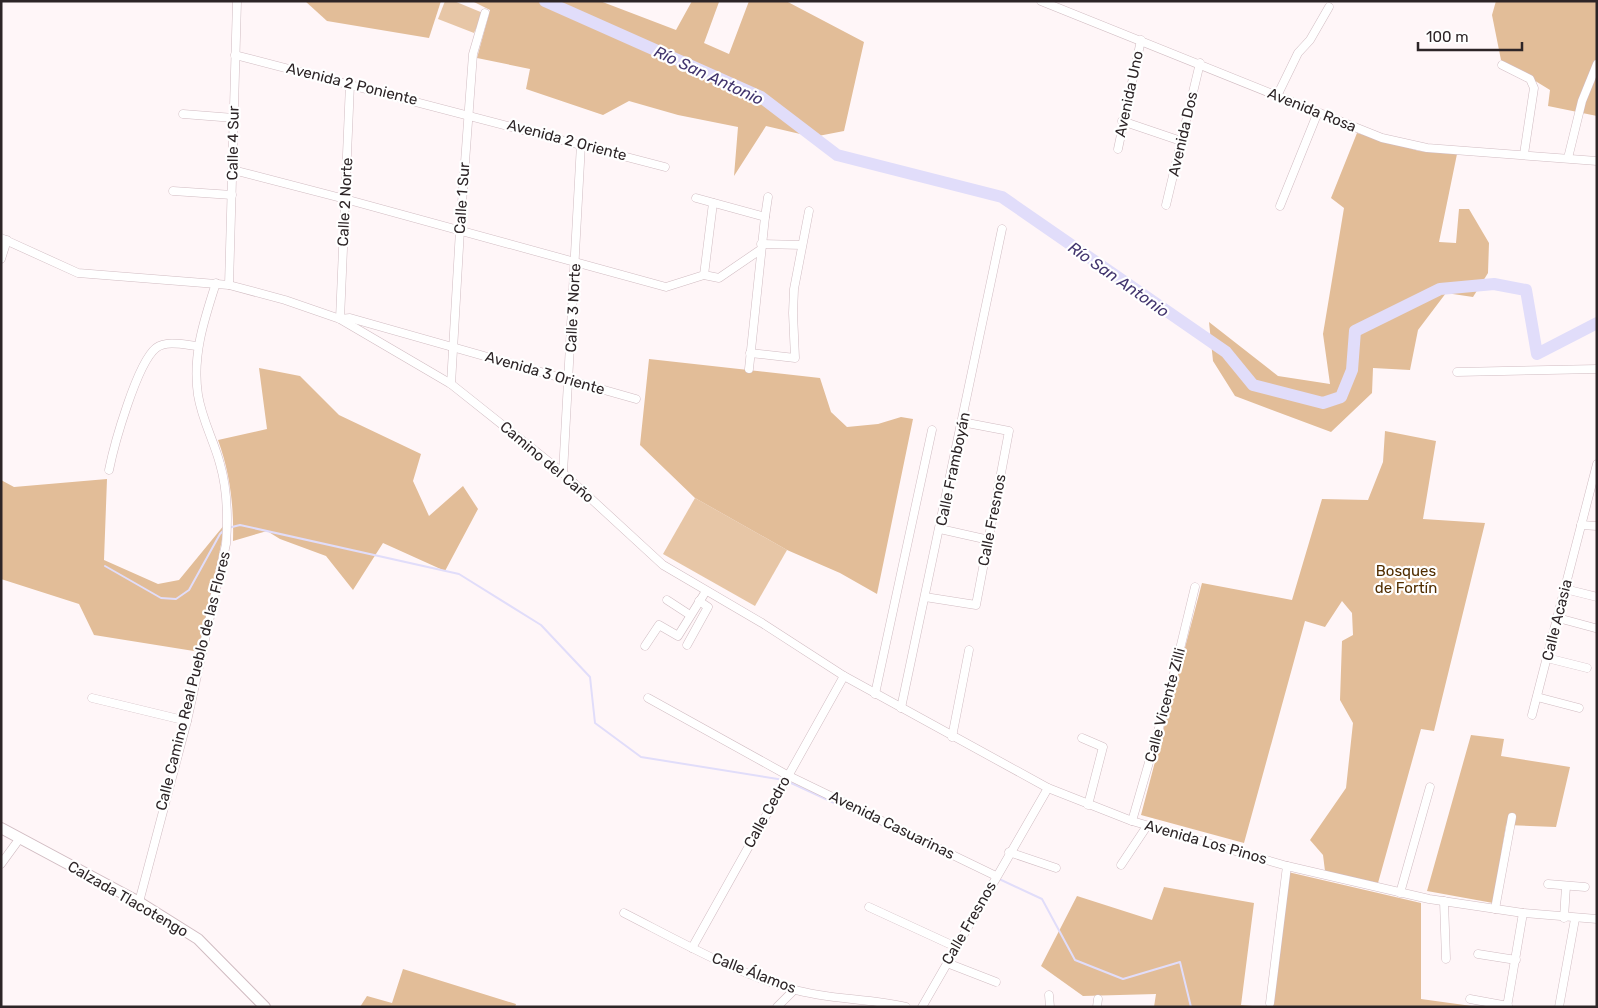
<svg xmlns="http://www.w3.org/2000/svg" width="1598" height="1008" font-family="Rubik,sans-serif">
<rect width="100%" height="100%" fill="#fff6f8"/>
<!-- green -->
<g fill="#e7c6a6">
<polygon points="445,1 454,1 483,13 474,33 438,19"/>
<polygon points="695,498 787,550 755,606 663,554"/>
</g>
<!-- forest -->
<g fill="#e2bd98">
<polygon points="305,1 441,1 429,38 327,21"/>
<polygon points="472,1 600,1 676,30 692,1 717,1 719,2 704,43 729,54 749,1 786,1 864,42 844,131 813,137 766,126 734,176 738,127 678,115 629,101 603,115 526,89 530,69 477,58 490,10"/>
<polygon points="1496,1 1597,1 1597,116 1548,106 1550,90 1501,60 1492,15"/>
<polygon points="1357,133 1419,151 1457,154 1439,242 1456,243 1459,209 1469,209 1489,243 1488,273 1473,297 1446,293 1418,330 1410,370 1373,368 1372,393 1331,432 1235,396 1213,361 1209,322 1278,376 1330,384 1323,334 1344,208 1331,198"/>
<polygon points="649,359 820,378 831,412 847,427 878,424 901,417 913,419 877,594 840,573 787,550 695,498 640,445"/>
<path d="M259,368l41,8 39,39 82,39 -8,27 16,35 34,-30 15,23 -33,62 -62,-28 -30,47 -27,-34 -46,-17 -13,-8 -34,10c1,-35 -3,-68 -15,-101l49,-11z"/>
<polygon points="1385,431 1436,441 1423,519 1485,523 1434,731 1421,729 1378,883 1325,871 1323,855 1310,840 1346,788 1353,723 1340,700 1342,641 1353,635 1352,613 1342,601 1325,627 1305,621 1244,843 1141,815 1202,583 1292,600 1322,499 1368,500 1383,462"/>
<polygon points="107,479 104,560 158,584 179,580 225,524 200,652 94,635 79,604 1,579 1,480 14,487"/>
<polygon points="1471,735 1504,739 1501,756 1570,767 1556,827 1506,825 1493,903 1427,891"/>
<polygon points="1288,872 1421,903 1421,999 1479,1007 1272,1007"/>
<polygon points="1164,887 1254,903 1241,1005 1264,1007 1154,1007 1156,994 1083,996 1041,966 1077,896 1152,920"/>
<polygon points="403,969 516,1004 515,1007 360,1007 367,996 392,1003"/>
</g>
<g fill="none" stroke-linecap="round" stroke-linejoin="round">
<!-- stream -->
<g stroke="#e1ddfa" stroke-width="2">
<polyline points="228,528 240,525 459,574 541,625 590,677 595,723 641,757 784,780"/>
<polyline points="105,566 161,598 176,599 189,590 220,534 224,530"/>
<polyline points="789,782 886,827"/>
<polyline points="997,878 1042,899 1075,960 1123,979 1180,962 1191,1007"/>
</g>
<!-- river -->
<polyline stroke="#e1ddfa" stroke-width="12" points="545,1 761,97 837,155 1002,197 1226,352 1253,385 1323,403 1341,397 1352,370 1355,331 1440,289 1494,284 1526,290 1537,354 1597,323"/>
<!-- street casing -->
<g stroke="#d1bcc2" stroke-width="9">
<g id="street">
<polyline points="1041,1 1382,138 1427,148 1597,161"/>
<polyline points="235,55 665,167"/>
<polyline points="1502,65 1530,79 1534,88 1524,154"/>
<polyline points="350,84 340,319 350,318 636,399"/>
<polyline points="1277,96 1298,53 1310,40 1329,7"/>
<polyline points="183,114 234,118"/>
<polyline points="1122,121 1181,141"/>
<polyline points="1118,149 1141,40"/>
<polyline points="1568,158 1582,101 1597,64"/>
<polyline points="233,170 345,199 666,287 704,275 719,278 760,250"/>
<polyline points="173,191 232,195"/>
<polyline points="696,198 765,217 768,197"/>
<polyline points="1166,205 1200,63"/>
<polyline points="1280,206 1318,112"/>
<polyline points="1,238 78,273 229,285 285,300 340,319 451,384 563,473 663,565 762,623 844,676 1048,788 1132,821 1287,866 1429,899 1523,913 1597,919"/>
<polyline points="761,244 802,245"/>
<polyline points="1,259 7,240"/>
<polyline points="704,275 713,203"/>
<polyline points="229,285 237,1"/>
<polyline points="750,353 795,358 793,313 794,289 809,211"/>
<polyline points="749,369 765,217"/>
<polyline points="1457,372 1597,369"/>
<polyline points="451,384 460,230 473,54 485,13"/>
<path d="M109,470c5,-25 28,-107 47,-122 11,-8 29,-3 42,-2"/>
<polyline points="563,473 581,144"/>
<polyline points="1581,525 1597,526"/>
<polyline points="940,529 989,540"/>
<polyline points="1565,589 1597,597"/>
<polyline points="925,597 976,605 1009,431 962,422"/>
<polyline points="667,600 690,615"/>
<polyline points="1558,618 1595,628"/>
<polyline points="687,645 708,607 699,601"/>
<polyline points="645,646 659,625 678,636 706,591"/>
<polyline points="1547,658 1587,668"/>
<polyline points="875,694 932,430"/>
<polyline points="1537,697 1579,708"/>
<polyline points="92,698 187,721"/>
<polyline points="648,698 787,775 996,876"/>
<polyline points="901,708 1002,229"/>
<polyline points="1532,715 1597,464"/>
<polyline points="952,737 969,650"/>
<polyline points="1082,738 1103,747 1088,805"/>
<polyline points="1132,821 1170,690 1195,587"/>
<polyline points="1009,852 1056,868"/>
<polyline points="1,864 20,838"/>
<polyline points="1121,865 1147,826"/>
<polyline points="1548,884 1585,887"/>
<polyline points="1400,893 1430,787"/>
<polyline points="1444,901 1446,959"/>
<path d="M139,902l48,-181 39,-177c2,-27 2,-53 -6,-80 -6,-23 -18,-44 -22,-69 -6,-39 6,-75 18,-112"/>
<polyline points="869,907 956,947"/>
<polyline points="1495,909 1512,817"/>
<path d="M624,913c55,28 109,59 168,76 37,11 76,9 114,18"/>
<polyline points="1564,918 1566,886"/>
<polyline points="692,948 844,676"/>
<polyline points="1478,954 1516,960"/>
<polyline points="947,963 996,982"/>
<polyline points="1049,995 1050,1007"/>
<polyline points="1470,999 1508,1006"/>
<polyline points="1270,1003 1287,866"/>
<polyline points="777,1007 794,990"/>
<polyline points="922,1007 1048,788"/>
<polyline points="1097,1007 1098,999"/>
<polyline points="1507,1007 1523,913"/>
<polyline points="1559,1007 1575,919"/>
</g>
</g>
<!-- secondary casing -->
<g stroke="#d1bcc2" stroke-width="12">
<polyline id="secondary" points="1,828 139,902 198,939 265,1007"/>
</g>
<!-- street -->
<use href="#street" stroke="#fff" stroke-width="8"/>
<!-- secondary -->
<use href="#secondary" stroke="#fff" stroke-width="10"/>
</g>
<g text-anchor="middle" stroke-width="4.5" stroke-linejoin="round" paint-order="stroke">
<!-- street labels -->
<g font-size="15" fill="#2d2527" stroke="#fff">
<text transform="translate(352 84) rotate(14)" y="5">Avenida 2 Poniente</text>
<text transform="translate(1129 94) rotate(-78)" y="5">Avenida Uno</text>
<text transform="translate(1312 110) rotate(22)" y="5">Avenida Rosa</text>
<text transform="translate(1183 134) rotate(-77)" y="5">Avenida Dos</text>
<text transform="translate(567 140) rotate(15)" y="5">Avenida 2 Oriente</text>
<text transform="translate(233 143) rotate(-89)" y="5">Calle 4 Sur</text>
<text transform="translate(462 198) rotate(-86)" y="5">Calle 1 Sur</text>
<text transform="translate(345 202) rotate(-87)" y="5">Calle 2 Norte</text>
<text transform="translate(573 308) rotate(-87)" y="5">Calle 3 Norte</text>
<text transform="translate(545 373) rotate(16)" y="5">Avenida 3 Oriente</text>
<text transform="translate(547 462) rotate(40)" y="5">Camino del Caño</text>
<text transform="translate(953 469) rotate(-78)" y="5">Calle Framboyán</text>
<text transform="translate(992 520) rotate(-79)" y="5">Calle Fresnos</text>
<text transform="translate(1557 620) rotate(-76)" y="5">Calle Acasia</text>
<text transform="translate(193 681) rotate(-76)" y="5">Calle Camino Real Pueblo de las Flores</text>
<text transform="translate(1165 705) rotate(-75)" y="5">Calle Vicente Zilli</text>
<text transform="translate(767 812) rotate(-61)" y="5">Calle Cedro</text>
<text transform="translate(892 825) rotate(26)" y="5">Avenida Casuarinas</text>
<text transform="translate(1206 842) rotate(16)" y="5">Avenida Los Pinos</text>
<text transform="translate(128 899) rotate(30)" y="5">Calzada Tlacotengo</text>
<text transform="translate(969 923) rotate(-60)" y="5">Calle Fresnos</text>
<text transform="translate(754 973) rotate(21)" y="5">Calle Álamos</text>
</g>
<!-- park labels -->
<g font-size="15" fill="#512e00" stroke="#fff">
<text x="1406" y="576">Bosques<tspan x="1406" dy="17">de Fortín</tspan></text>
</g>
<!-- water labels -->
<g font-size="16" font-style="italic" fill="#42356e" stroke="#fff">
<text transform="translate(709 75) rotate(25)" y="6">Río San Antonio</text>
<text transform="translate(1119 279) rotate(35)" y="6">Río San Antonio</text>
</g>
</g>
<!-- border -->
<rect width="1598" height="1008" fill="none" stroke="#2d2527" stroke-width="5"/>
<!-- scale -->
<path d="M1418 42v8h104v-8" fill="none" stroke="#2d2527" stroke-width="2.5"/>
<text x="1426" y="42" font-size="15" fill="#2d2527" stroke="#ffffff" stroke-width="4" paint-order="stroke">100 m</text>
</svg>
